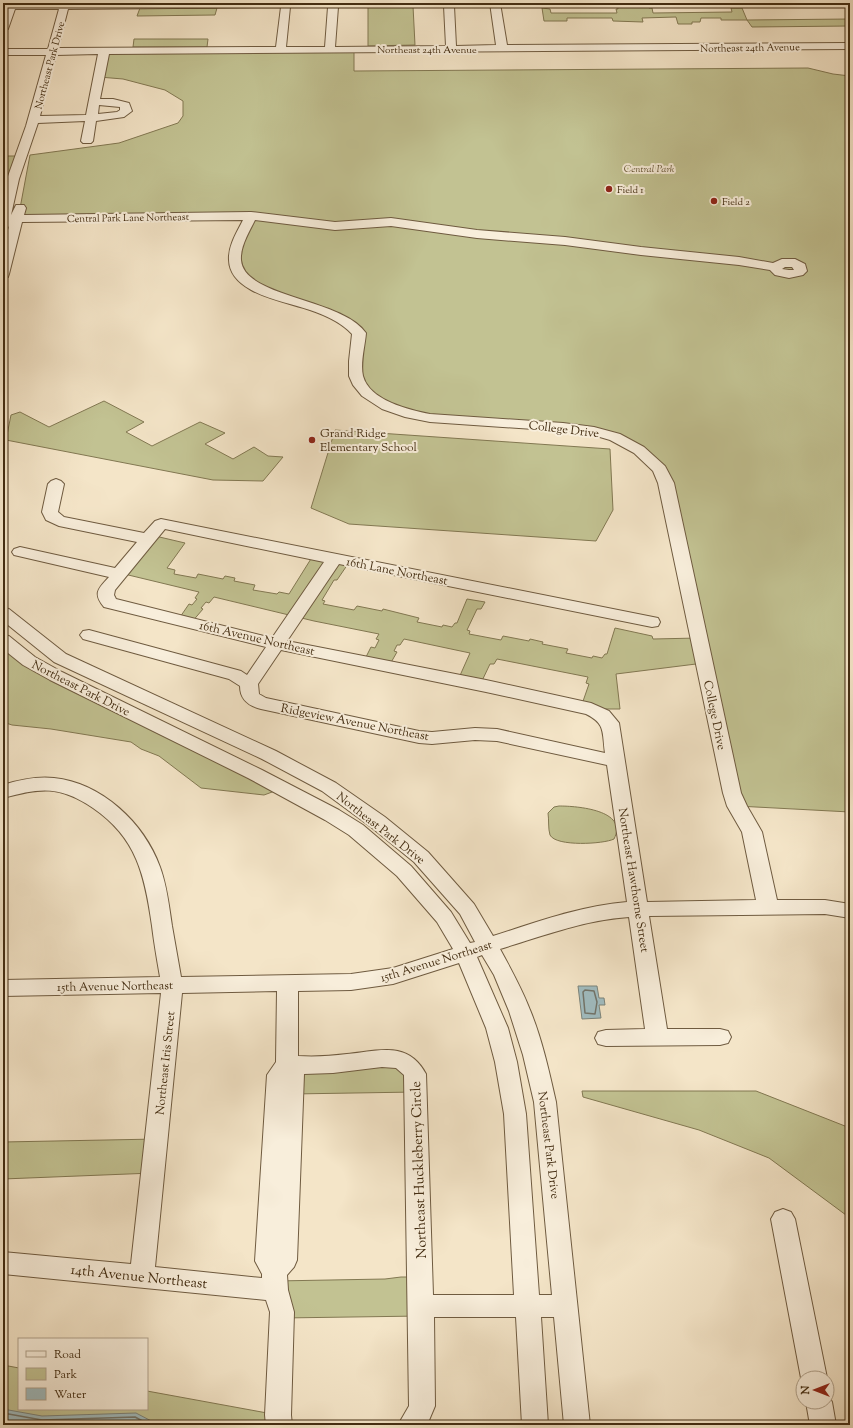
<svg xmlns="http://www.w3.org/2000/svg" width="853" height="1428" font-family="'Sorts Mill Goudy',serif">
<rect width="100%" height="100%" fill="#f4e5c8"/>
<filter id="stains"><feTurbulence type="fractalNoise" baseFrequency=".005" numOctaves="4"/><feColorMatrix values="0 0 0 0 .2 0 0 0 0 .09 0 0 0 0 .02 0 0 0 .5 -.17"/></filter>
<radialGradient id="worn" r=".72"><stop offset=".6" stop-color="#630" stop-opacity="0"/><stop offset="1" stop-color="#630" stop-opacity=".3"/></radialGradient>
<!-- green -->
<g fill="#c2c292" stroke="#827852">
<polygon points="620,3 648,3 649,8 652,8 653,13 732,12 731,8 742,8 747,20 850,19 850,26 752,27 747,20 721,20 721,18 701,18 700,22 692,22 692,24 678,24 676,17 642,18 643,22 613,21 612,18 567,18 567,21 544,21 542,8 550,9 551,13 617,13 616,9 618,9 617,5 620,5"/>
<polygon points="413,6 415,45 368,46 368,7"/>
<polygon points="140,8 217,8 215,15 137,16"/>
<polygon points="134,39 208,39 207,47 133,47"/>
<polygon points="354,50 354,71 808,68 833,74 850,76 850,812 737,806 704,663 616,674 620,709 591,709 581,707 589,684 586,683 588,677 497,659 494,664 490,664 480,685 458,680 470,653 404,639 400,645 397,645 394,651 397,652 389,666 364,661 371,647 375,648 379,640 376,639 379,634 314,621 214,597 209,603 206,602 201,608 203,609 191,623 178,620 189,604 192,605 197,599 195,598 199,592 120,573 151,535 185,543 167,568 175,570 174,574 196,578 198,574 223,579 225,576 235,578 234,581 255,585 253,590 277,594 279,592 289,594 314,554 350,561 337,580 334,580 322,600 325,601 323,604 354,610 357,606 382,611 383,609 419,618 417,622 442,627 443,625 452,627 455,623 457,623 467,599 485,602 481,609 477,609 467,630 470,631 469,634 501,640 503,636 529,641 530,639 543,642 542,644 568,649 566,653 592,658 593,656 602,658 605,654 607,654 615,628 652,636 653,639 698,638 666,483 648,457 594,431 430,418 399,410 361,386 358,342 348,322 264,291 235,266 250,217 18,219 30,155 119,143 178,123 183,116 183,101 165,90 123,79 99,77 104,51"/>
<polygon points="3,156 20,156 3,213"/>
<polygon points="104,401 144,422 126,432 152,446 200,422 225,433 205,444 233,459 254,447 268,456 283,457 263,481 213,480 6,440 11,415 20,412 49,427"/>
<polygon points="335,430 610,449 613,510 596,541 349,524 311,508"/>
<polygon points="3,641 29,661 283,788 264,795 201,788 159,756 141,749 131,742 51,729 12,725 3,722"/>
<path d="M559,806c18,0 70,4 55,33 -10,5 -58,8 -64,-4 -2,-6 -1,-16 -2,-22l6,-6z"/>
<polygon points="402,1061 416,1092 292,1094 293,1074"/>
<polygon points="582,1091 756,1091 850,1128 850,1218 769,1158 699,1130 583,1097"/>
<polygon points="157,1139 153,1173 3,1179 3,1142"/>
<polygon points="401,1277 421,1277 421,1316 282,1318 275,1281 385,1279"/>
<polygon points="3,1365 19,1368 19,1409 147,1409 147,1391 278,1415 279,1425 3,1425"/>
</g>
<!-- water -->
<g fill="#a0bcc0" stroke="#7b837a">
<polygon points="578,986 597,986 599,998 604,998 605,1005 599,1005 601,1018 582,1019"/>
<polygon points="3,1409 42,1416 136,1413 159,1425 3,1425"/>
</g>
<g fill="none" stroke-linecap="round" stroke-linejoin="round">
<!-- shore -->
<g stroke="#727469" stroke-width="1.5">
<polygon points="585,990 594,991 597,1002 595,1014 585,1013 583,992"/>
<polyline points="3,1413 42,1420 135,1417 150,1425"/>
<polyline points="43,1425 133,1422 139,1425"/>
</g>
<!-- minor casing -->
<g stroke="#6f5b40" stroke-width="2">
<g id="minor">
<path d="M3,3h475l-5,3h-19l2,40 40,-1 -6,-42h10l7,42 343,-2v6l-741,5 -9,45h13l16,4 3,8 -8,6 -28,4 -3,20 -2,2h-8l-2,-2 4,-20 -47,2 -19,56 -8,36 5,-10h8l2,3 -2,7 227,-3 84,10 56,-4 86,12 88,7 76,10 98,10 34,6 9,-4h13l10,5 2,7 -4,4 -14,3 -14,-3 -5,-5 -31,-5 -98,-10 -76,-10 -88,-7 -86,-12 -56,4 -80,-10c-6,12 -15,27 -14,40 3,38 101,38 125,73 -1,13 -6,30 -3,43 6,24 46,34 67,38l133,9 31,4 26,7 24,13 21,19 9,17 67,310 6,13 15,26 15,68h48l25,4v14l-25,-4 -176,2 18,113h53l8,2 3,6 -3,6 -8,2 -114,1 -8,-2 -3,-6 3,-6 8,-2 39,-1 -16,-112c-45,3 -86,19 -129,32 11,20 22,40 30,61 12,29 19,61 26,92l34,323h-26l-10,-108h-13l7,108h-26l-6,-108h-82l1,89 -8,19h-29l11,-19 -5,-331 -8,-7 -14,-1 -49,6 -29,1 -7,186 -3,7 -7,8 1,15 6,22 -3,103 1,10h-26l-1,-10 5,-103 -4,-12 -263,-26v-22l128,12 30,-271 -158,3v-16l157,-3c-3,-17 -6,-34 -8,-51 -7,-50 -15,-88 -59,-118 -34,-23 -53,-20 -90,-10v-13c16,-5 33,-9 51,-7 48,5 90,45 106,89 7,19 9,39 12,59 3,17 6,34 9,51l170,-3 42,-6 60,-19 -16,-27 -40,-46 -48,-41 -24,-15 -77,-42 -198,-98 -27,-15 -20,-16v-14l6,1 26,21 27,15 200,98 77,40 24,15 48,41 40,46 19,31 5,-1 -15,-28 -46,-52 -43,-35 -49,-36 -60,-32 -208,-97 -51,-41v-13l6,1 57,45 210,97 60,32 49,34 43,35 46,52 19,32c44,-14 87,-30 134,-34l-20,-137 -110,-24 -22,-1 -43,4 -13,-1 -158,-34c-12,-3 -21,-9 -21,-23l-11,-7 -146,-40 -3,-4 3,-4 6,-1 152,41 6,4 19,-28 -162,-40c-12,-14 -5,-19 5,-30l-95,-22 -2,-3 2,-3 6,-2 95,21 22,-26 -78,-16 -13,-6 -4,-8 6,-28 3,-3 5,-2 5,2 3,3 -6,28 6,5 80,16 11,-12 6,-2 497,99 2,4 -2,4 -6,1 -313,-63 -52,77 199,39 105,23 18,8 10,12 28,179 109,-2 -14,-68 -15,-26 -4,-13 -65,-310 -5,-12 -19,-18 -24,-13 -17,-5 -30,-4 -133,-9 -25,-5 -23,-8 -20,-13 -9,-11 -4,-9v-15l3,-27c-11,-12 -27,-19 -42,-24 -25,-9 -80,-16 -81,-50 -1,-14 8,-28 14,-40l-221,2 -13,52 -1,3 -5,1v-29l6,-23 -2,3 -4,1v-32l4,-19 19,-53 20,-71h-43v-6h45l11,-40h-44l-7,20 -5,3v-17l2,-6h-2zM444,6l2,40 -111,1 3,-40zM281,7l-5,40 -218,1 10,-39zM290,7h38l-3,40h-39zM98,54l-12,61 -46,1 16,-61zM99,105l21,2v3l-3,2 -19,2zM785,267h7l2,3h-5l-7,-1zM165,529l159,33 -52,76 -156,-39 -2,-4 1,-5zM281,650l205,42 100,22c20,10 16,18 19,39l-108,-24 -22,-1 -43,4 -13,-1 -153,-33 -7,-4 -1,-10zM482,955l12,20 15,36 14,44 11,47 18,193h-13l-13,-181 -9,-52 -9,-34 -31,-71zM459,963l27,65 9,34 9,52 10,181h-81l-7,-221c-18,-34 -48,-23 -79,-20 -16,2 -32,3 -49,2v-65l53,-1 42,-6zM277,991l-1,71 -9,13 -12,186 7,13v4l-107,-11 27,-274z"/>
<polygon points="783,1209 791,1212 795,1219 827,1378 803,1378 803,1382 801,1378 771,1219 775,1212"/>
<polygon points="827,1393 832,1402 836,1425 810,1425 806,1402 827,1402"/>
</g>
</g>
<!-- minor -->
<use href="#minor" fill="#f8eedb" fill-rule="evenodd"/>
</g>
<!-- markers -->
<g fill="#8f2418" stroke="#f8eedb" stroke-width="1.5">
<circle cx="609" cy="189" r="4"/>
<circle cx="714" cy="201" r="4"/>
<circle cx="312" cy="440" r="4"/>
</g>
<g text-anchor="middle" stroke-width="4" stroke-linejoin="round" paint-order="stroke">
<!-- far-street labels -->
<g font-size="10" fill="#432d12" stroke="#f8eedb">
<text transform="translate(750 47) rotate(-1)" y="4">Northeast 24th Avenue</text>
<text x="427" y="53">Northeast 24th Avenue</text>
<text transform="translate(49 65) rotate(-75)" y="4">Northeast Park Drive</text>
<text transform="translate(128 217) rotate(-1)" y="4">Central Park Lane Northeast</text>
</g>
<!-- far-park labels -->
<g font-size="10" font-style="italic" fill="#635232" stroke="#f8eedb">
<text x="649" y="172">Central Park</text>
</g>
<!-- far-poi labels -->
<g font-size="10" fill="#432d12" stroke="#f8eedb" text-anchor="start">
<text x="617" y="193">Field 1</text>
<text x="722" y="205">Field 2</text>
</g>
<!-- street labels -->
<g font-size="12" fill="#432d12" stroke="#f8eedb">
<text transform="translate(564 429) rotate(7)" y="4">College Drive</text>
<text transform="translate(397 571) rotate(11)" y="4">16th Lane Northeast</text>
<text transform="translate(257 638) rotate(13)" y="4">16th Avenue Northeast</text>
<text transform="translate(81 688) rotate(27)" y="4">Northeast Park Drive</text>
<text transform="translate(715 715) rotate(78)" y="4">College Drive</text>
<text transform="translate(355 722) rotate(11)" y="4">Ridgeview Avenue Northeast</text>
<text transform="translate(381 828) rotate(38)" y="4">Northeast Park Drive</text>
<text transform="translate(634 880) rotate(81)" y="4">Northeast Hawthorne Street</text>
<text transform="translate(436 961) rotate(-17)" y="4">15th Avenue Northeast</text>
<text transform="translate(115 986) rotate(-1)" y="4">15th Avenue Northeast</text>
<text transform="translate(165 1063) rotate(-84)" y="4">Northeast Iris Street</text>
<text transform="translate(549 1145) rotate(83)" y="4">Northeast Park Drive</text>
</g>
<!-- poi labels -->
<g font-size="12" fill="#432d12" stroke="#f8eedb" text-anchor="start">
<text x="320" y="437">Grand Ridge<tspan x="320" dy="14">Elementary School</tspan></text>
</g>
<!-- near-street labels -->
<g font-size="14" fill="#432d12" stroke="#f8eedb">
<text transform="translate(418 1170) rotate(-92)" y="5">Northeast Huckleberry Circle</text>
<text transform="translate(139 1276) rotate(6)" y="5">14th Avenue Northeast</text>
</g>
</g>
<!-- margin -->
<rect width="853" height="1428" fill="none" stroke="#f4e5c8" stroke-width="16"/>
<rect x="4" y="4" width="845" height="1420" fill="none" stroke="#432d12" stroke-width="2"/>
<rect x="8" y="8" width="837" height="1412" fill="none" stroke="#432d12"/>
<!-- legend -->
<rect x="18" y="1338" width="130" height="72" fill="#f8eedb" stroke="#b0a18b"/>
<rect x="26" y="1351" width="20" height="6" fill="#f8eedb" stroke="#b0a18b"/>
<text x="54" y="1358" font-size="12" fill="#432d12">Road</text>
<rect x="26" y="1368" width="20" height="12" fill="#c2c292" stroke="#b0a18b"/>
<text x="54" y="1378" font-size="12" fill="#432d12">Park</text>
<rect x="26" y="1388" width="20" height="12" fill="#a0bcc0" stroke="#b0a18b"/>
<text x="54" y="1398" font-size="12" fill="#432d12">Water</text>
<!-- north arrow -->
<g transform="translate(815 1390) rotate(270)"><circle r="19" fill="#f8eedb" stroke="#b0a18b"/>
<path d="M0-3L7 15L0 10L-7 15Z" fill="#8f2418"/>
<text y="-6" font-size="11" font-weight="bold" text-anchor="middle" fill="#432d12">N</text>
</g>
<rect width="100%" height="100%" filter="url(#stains)"/>
<rect width="100%" height="100%" fill="url(#worn)"/>
</svg>
